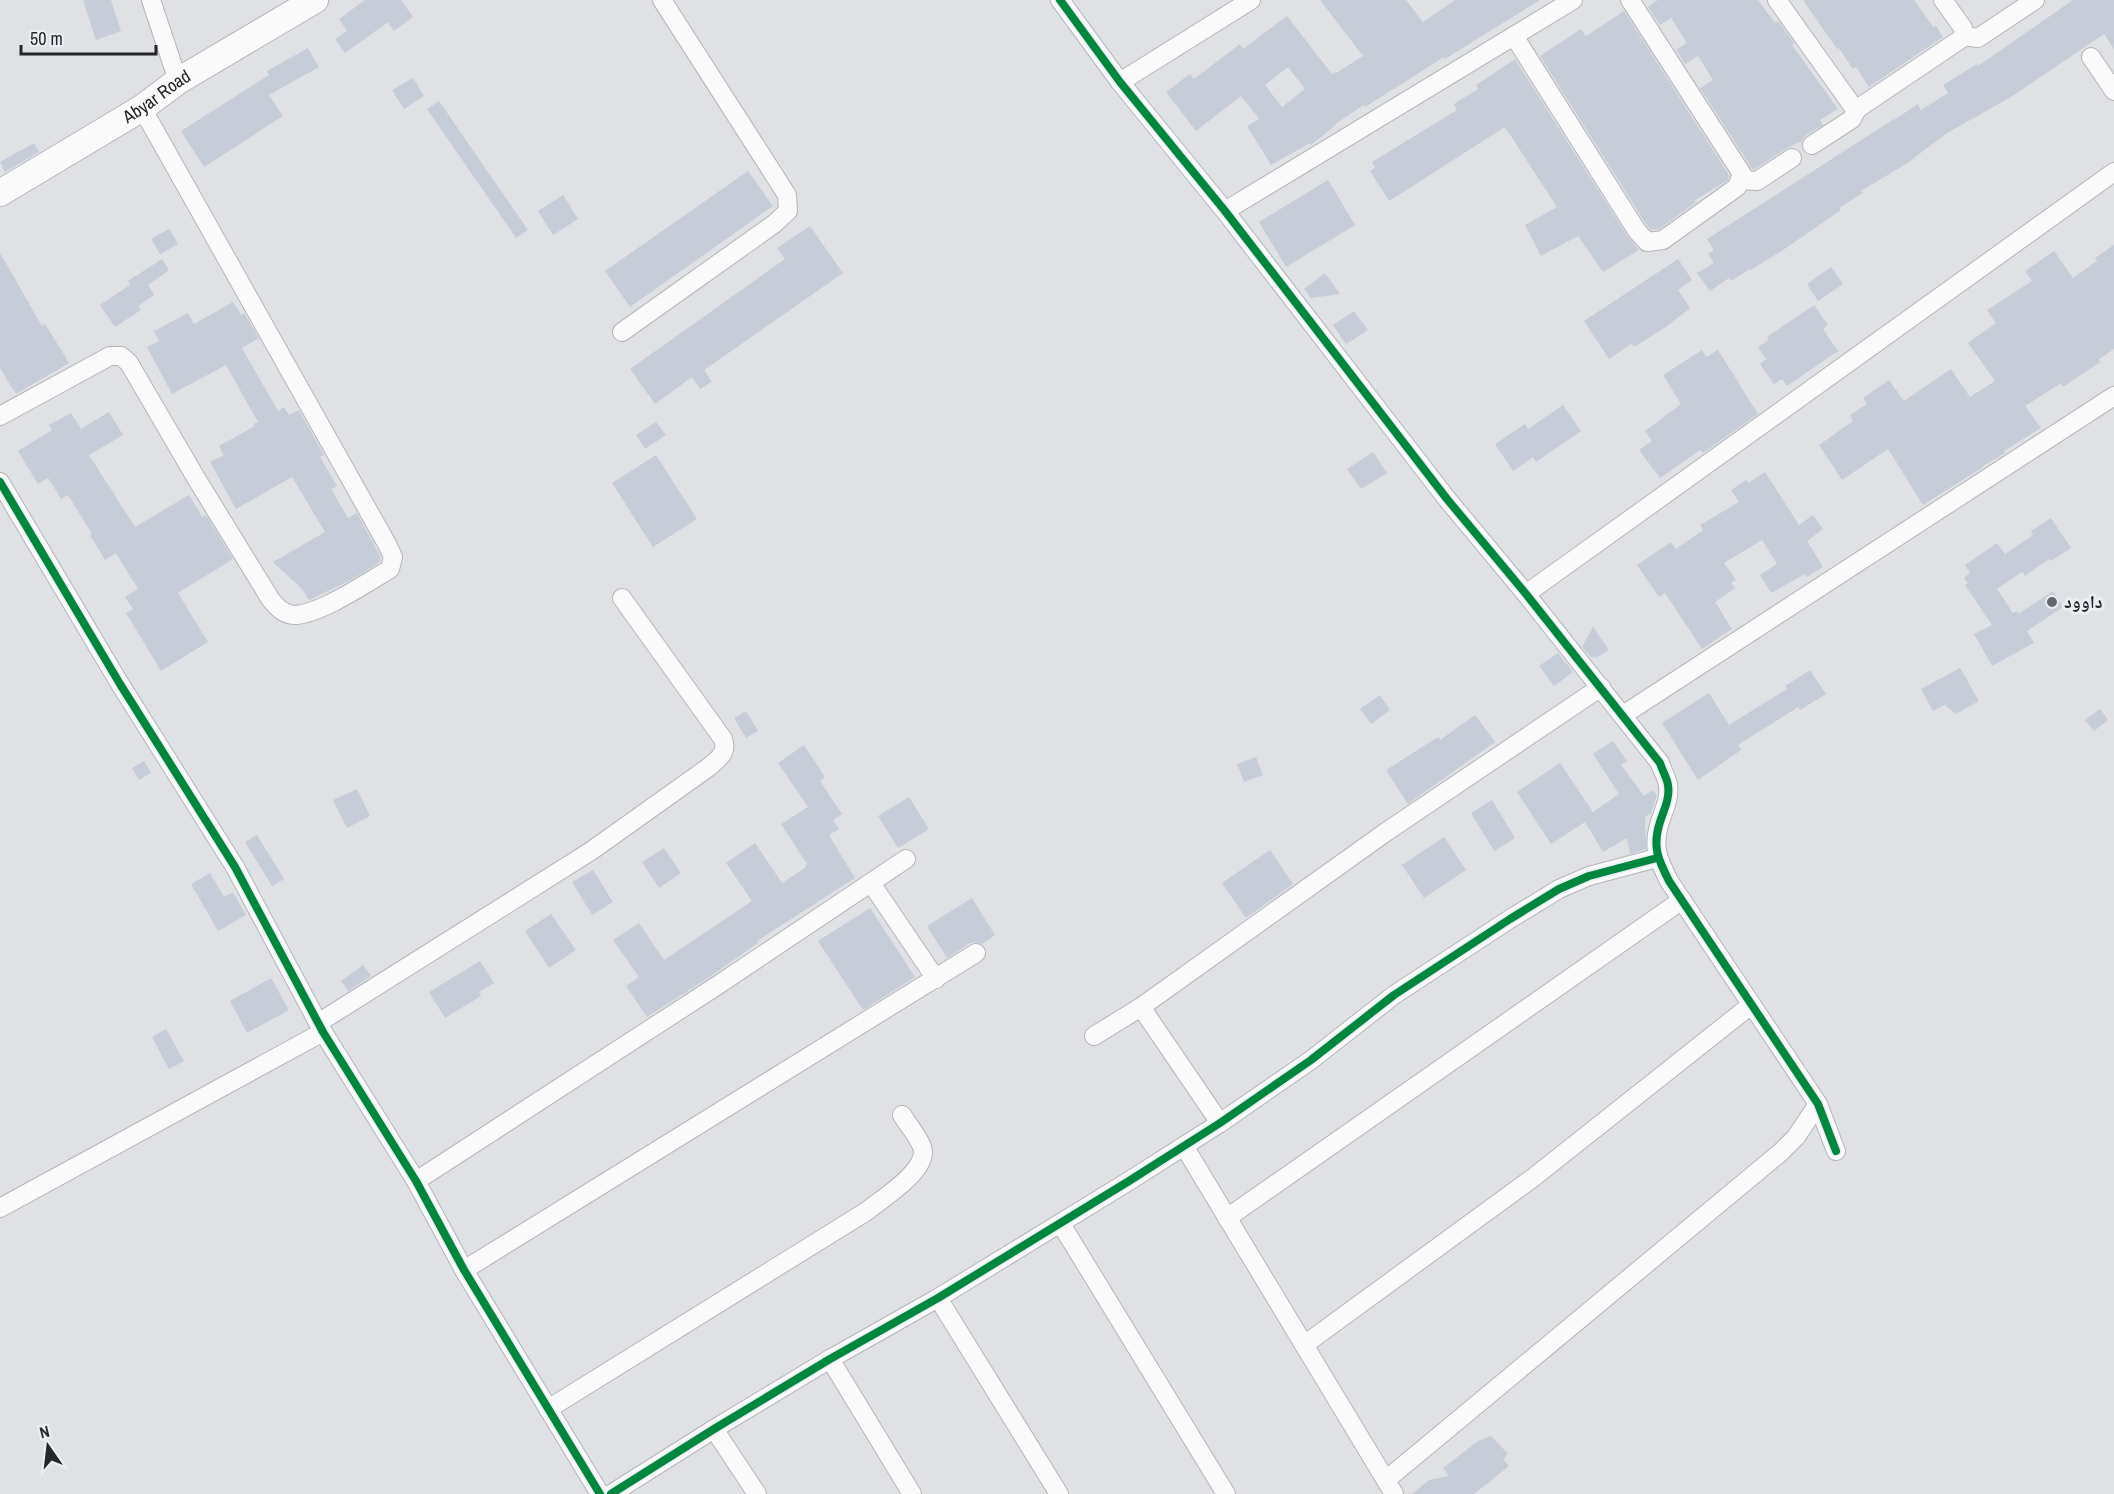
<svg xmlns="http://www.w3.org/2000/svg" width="2114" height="1494" font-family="'Archivo Narrow','Noto Naskh Arabic',sans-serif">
<rect width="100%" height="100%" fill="#dfe1e5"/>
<!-- building -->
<g fill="#c7ccd9" fill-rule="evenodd">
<polygon points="83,0 111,0 121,31 96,40"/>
<polygon points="365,0 401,0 413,17 394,31 388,22 345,53 335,39 347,31 339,19"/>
<path d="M1320,0h86l17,22 32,-22h85l-95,59 -1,-2 -79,50 -1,-2 -29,19 1,1 -25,20 -1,-2 -39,22 -24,-39 12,-7 -18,-23 -45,35 -30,-39 24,-18 4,5 46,-35 3,5 44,-33 45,58 3,-2 1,1 27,-17zM1288,67l17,22 -23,18 -17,-22z"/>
<polygon points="1658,0 1758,0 1775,23 1778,21 1794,43 1792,45 1838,109 1820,120 1823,125 1805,136 1801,143 1799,142 1786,149 1753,170 1700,88 1713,80 1698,56 1685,64 1676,50 1687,43 1671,18 1660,25 1648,7"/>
<polygon points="1803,0 1914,0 1933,27 1936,26 1943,37 1869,87 1856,67 1853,69 1838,47 1837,49"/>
<polygon points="2073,0 2114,0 2114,49 2104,34 2011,97 1947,133 1906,164 1861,191 1863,193 1839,208 1841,210 1783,250 1751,270 1750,269 1731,281 1729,278 1710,291 1697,273 1714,263 1708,254 1714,250 1707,239 1894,119 1894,120 1918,104 1921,110 1948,93 1943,85 1977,64 1978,66"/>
<polygon points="1624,11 1729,175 1728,180 1694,201 1695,203 1659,229 1651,230 1646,224 1540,56 1581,29 1586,36"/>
<polygon points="308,48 319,67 269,95 283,116 204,167 181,131 269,75 267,71"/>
<polygon points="1515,59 1628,237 1639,250 1603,272 1578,236 1541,256 1525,225 1557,207 1505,127 1389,201 1370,171 1375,168 1372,162 1457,110 1454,104 1478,89 1476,85"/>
<polygon points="413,78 424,96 404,109 392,90"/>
<polygon points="439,101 528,230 516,238 427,109"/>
<polygon points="34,143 39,152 5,172 0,162"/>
<polygon points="748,171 773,206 630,307 605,271"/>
<polygon points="1328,180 1355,225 1286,267 1259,222"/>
<polygon points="563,195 578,219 553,235 538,211"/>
<polygon points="810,226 843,273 704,370 712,382 700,389 692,377 655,404 630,369 785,259 777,248"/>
<polygon points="169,229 178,244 160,254 151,239"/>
<polygon points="2114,245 2114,349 2099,359 2100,362 2063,387 2061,383 2025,406 2041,428 2004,451 2005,453 1983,466 1983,467 1923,505 1888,449 1842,480 1819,445 1853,421 1850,415 1867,404 1863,398 1889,380 1904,401 1951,369 1970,397 1995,381 1968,343 1996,323 1987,310 2032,281 2025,271 2054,251 2073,278 2097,261 2095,258"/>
<polygon points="0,253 42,326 45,324 69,363 16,394 0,368"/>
<polygon points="162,259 169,270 148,285 154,295 138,306 141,310 115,327 100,305 130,285 128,281"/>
<polygon points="1678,259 1692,280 1678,290 1690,308 1666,327 1634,347 1632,344 1628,346 1609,359 1584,321"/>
<polygon points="1831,267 1843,284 1818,301 1807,284"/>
<polygon points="1325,273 1340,294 1311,298 1304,289"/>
<polygon points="233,302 241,315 244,313 259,338 242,348 278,411 284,407 289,415 299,410 324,455 320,457 337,486 331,489 348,518 357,513 381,558 380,562 351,580 309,600 302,589 273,562 325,532 292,477 236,509 210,462 224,455 219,446 255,426 254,424 258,422 226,365 172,394 147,347 159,341 154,331 188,313 194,324"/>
<polygon points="1814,305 1828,325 1823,329 1838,351 1787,386 1782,379 1774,384 1760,364 1766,359 1758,347 1769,340 1767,337"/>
<polygon points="1354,311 1368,330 1346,344 1333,325"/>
<polygon points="1702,350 1706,357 1718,350 1758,414 1703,453 1700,450 1660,478 1639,450 1652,441 1645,431 1681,404 1663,375"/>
<polygon points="1563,405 1581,431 1536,462 1533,457 1513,471 1495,444 1525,424 1528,429"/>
<polygon points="109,412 123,435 89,455 135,527 189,495 202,517 206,515 233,559 178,593 208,642 161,671 126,613 133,609 125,597 138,589 116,553 105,560 90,535 92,534 68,495 61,499 48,478 38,484 18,451 52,430 49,425 71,413 81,429"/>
<polygon points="656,422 666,435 645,449 636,435"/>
<polygon points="1373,452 1387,473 1361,489 1347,469"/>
<polygon points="656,455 697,519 653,547 612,483"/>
<polygon points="1765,472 1799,525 1813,515 1823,529 1807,541 1823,567 1807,577 1805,574 1771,593 1760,575 1777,564 1762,540 1724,563 1736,580 1731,583 1735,588 1715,602 1732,629 1702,649 1665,593 1659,597 1637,565 1671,542 1676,549 1703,530 1700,525 1739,502 1731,490 1746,480 1748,483"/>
<polygon points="2051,518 2071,548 2051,561 2049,559 2025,576 2022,572 1997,589 2013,613 2017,611 2018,614 2053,591 2063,607 2027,631 2034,643 1992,666 1974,634 1992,625 1965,585 1968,583 1964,578 1970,573 1965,565 1997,543 2005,554 2033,535 2031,531"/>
<polygon points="1593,627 1609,650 1596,658 1595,656 1592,658 1582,647"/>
<polygon points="1558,653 1573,672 1554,686 1539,666"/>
<polygon points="1960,668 1979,701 1956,714 1945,705 1933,711 1921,689"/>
<polygon points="1810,670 1826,694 1800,710 1798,707 1738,745 1741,750 1698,780 1662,723 1709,693 1729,725 1787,689 1785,686"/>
<polygon points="1380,695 1390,710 1371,724 1360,709"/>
<polygon points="2100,709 2108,720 2094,731 2085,720"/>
<polygon points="746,711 758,731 746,738 734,718"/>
<polygon points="1475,715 1495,742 1408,804 1386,770 1438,737 1440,740"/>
<polygon points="1613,741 1627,761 1621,765 1644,796 1653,790 1657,795 1651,813 1645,817 1646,849 1630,854 1627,838 1603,852 1585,822 1551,844 1517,792 1560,763 1593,812 1619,794 1593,754"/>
<polygon points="804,745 825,777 820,781 842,814 833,820 839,829 829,835 855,878 757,941 758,943 705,980 647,1017 626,986 639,977 613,940 639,923 664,960 752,901 726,863 755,843 782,883 806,867 805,866 807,864 781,824 808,807 778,763"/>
<polygon points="1256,757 1263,775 1244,782 1237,764"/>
<polygon points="144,761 151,773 139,780 132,768"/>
<polygon points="357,789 370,816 347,828 333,800"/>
<polygon points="909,797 929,829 898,848 878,816"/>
<polygon points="1492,800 1515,838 1494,851 1471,813"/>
<polygon points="257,835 284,879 272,886 245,842"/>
<polygon points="1444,837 1466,870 1424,898 1402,865"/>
<polygon points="664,848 681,873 659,888 642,862"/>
<polygon points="1270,850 1293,884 1246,918 1222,883"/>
<polygon points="593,870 613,902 592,915 572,882"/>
<polygon points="210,873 224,897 233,892 246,915 218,931 191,884"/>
<polygon points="972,898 995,935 982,944 976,942 970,943 947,958 927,926"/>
<polygon points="870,908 915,977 863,1010 818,941"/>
<polygon points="551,914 576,950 549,968 525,931"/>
<polygon points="480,961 494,983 479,992 481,996 445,1018 429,992"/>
<polygon points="363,965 371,976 348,991 341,981"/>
<polygon points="271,978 289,1010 247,1033 230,1001"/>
<polygon points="166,1029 184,1061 169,1069 152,1037"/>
<polygon points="1491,1436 1508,1454 1503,1459 1509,1466 1474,1494 1412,1494 1429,1480 1449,1476 1443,1468 1478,1441"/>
</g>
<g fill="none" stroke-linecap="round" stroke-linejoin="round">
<!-- minor casing -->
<g stroke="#b4b5b8" stroke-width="20">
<g id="minor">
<polyline points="151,0 178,81"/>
<path d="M1060,0l60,82 105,129 222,288 79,95 134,169c2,7 7,15 8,22 2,14 -4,24 -8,37 -8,25 -2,37 9,59l149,223 18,47"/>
<polyline points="1777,0 1854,108 1857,109 1961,39 1964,33 1963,28 1943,0"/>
<polyline points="1514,36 1637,231 1647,242 1663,240 1737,187 1742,174 1630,0"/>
<polyline points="1963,36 1978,38 2035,0"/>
<polyline points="2091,57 2114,91"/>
<polyline points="1120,82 1251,0"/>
<polyline points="1812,145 1852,119 1857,109"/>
<polyline points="1740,180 1757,181 1792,158"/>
<polyline points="1225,211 1573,0"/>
<polyline points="622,332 774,224 788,211 787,195 662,0"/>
<path d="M0,416l110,-60h11l8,7 67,115 75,122c7,8 12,14 23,15 25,0 74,-33 96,-46l3,-12 -6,-13 -245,-436"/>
<polyline points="0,482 120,684 235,867 323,1032 416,1181 464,1270 600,1494"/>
<polyline points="1526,594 2114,172"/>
<polyline points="1623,715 2114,396"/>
<polyline points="871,883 936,979"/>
<polyline points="1141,1007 1220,1123"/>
<path d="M318,1023l273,-172 118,-84c10,-9 19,-14 14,-28l-101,-141"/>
<polyline points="1094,1036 1141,1007 1386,832 1601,687"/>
<polyline points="1184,1146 1394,1494"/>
<polyline points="416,1181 718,985 906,859"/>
<polyline points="0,1208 323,1032"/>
<polyline points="1227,1218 1682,900"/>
<polyline points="1061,1224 1226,1494"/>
<polyline points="464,1270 976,953"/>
<polyline points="938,1298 1059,1494"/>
<polyline points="1304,1345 1534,1177 1751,1005"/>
<polyline points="830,1359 912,1494"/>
<path d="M548,1409l319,-198c16,-13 63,-42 55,-64 -4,-11 -14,-22 -20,-32"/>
<polyline points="714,1429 757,1494"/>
<polyline points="1386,1480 1781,1152 1796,1137 1818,1104"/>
<polyline points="611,1494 714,1429 830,1359 938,1298 1129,1181 1220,1123 1311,1060 1394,995 1510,919 1559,889 1589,876 1657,858"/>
</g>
</g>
<!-- secondary casing -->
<g stroke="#b4b5b8" stroke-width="28">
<g id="secondary">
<path id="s1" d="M0,193l142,-85 36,-27 137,-81"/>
</g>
</g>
<!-- minor -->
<use href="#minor" stroke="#fafafb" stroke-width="18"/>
<!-- secondary -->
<use href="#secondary" stroke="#fafafb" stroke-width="26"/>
<!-- cycleway casing -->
<g stroke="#ebedf4" stroke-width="11">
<g id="cycleway">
<path d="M1060,0l60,82 105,129 222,288 79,95 134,169c2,7 7,15 8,22 2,14 -4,24 -8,37 -8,25 -2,37 9,59l149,223 18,47"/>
<polyline points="0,482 120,684 235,867 323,1032 416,1181 464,1270 600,1494"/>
<polyline points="611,1494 714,1429 830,1359 938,1298 1129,1181 1220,1123 1311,1060 1394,995 1510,919 1559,889 1589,876 1657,858"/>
</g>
</g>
<!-- cycleway -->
<use href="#cycleway" stroke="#00873e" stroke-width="8"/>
</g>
<!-- markers -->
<circle fill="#66676a" stroke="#ebedf4" stroke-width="2" cx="2052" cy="602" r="6"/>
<g text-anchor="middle" stroke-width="6" stroke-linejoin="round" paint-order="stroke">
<!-- street labels -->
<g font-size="18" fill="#252628" stroke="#ebedf4">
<text dy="6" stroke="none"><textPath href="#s1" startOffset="184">Abyar Road</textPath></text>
</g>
<!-- poi labels -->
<g font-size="18" font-weight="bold" fill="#252628" stroke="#ebedf4" text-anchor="start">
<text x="2064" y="608">داوود</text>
</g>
</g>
<!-- north arrow -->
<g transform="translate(48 1446) rotate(346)" stroke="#ebedf4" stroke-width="4.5" paint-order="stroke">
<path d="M0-4.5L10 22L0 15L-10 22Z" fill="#252628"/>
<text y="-9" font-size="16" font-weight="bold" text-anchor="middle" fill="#252628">N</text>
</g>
<!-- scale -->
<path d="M21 45v9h135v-9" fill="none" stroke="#252628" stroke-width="3"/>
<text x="30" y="45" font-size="18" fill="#252628" stroke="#ebedf4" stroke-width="4.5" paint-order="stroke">50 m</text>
</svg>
